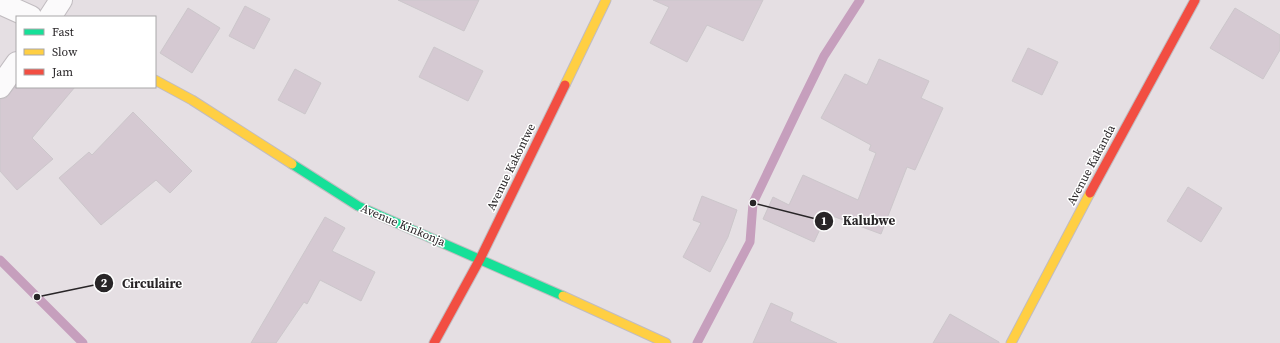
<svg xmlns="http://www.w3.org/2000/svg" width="1280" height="343" font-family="'Source Serif 4',serif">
<rect width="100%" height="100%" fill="#e5dfe3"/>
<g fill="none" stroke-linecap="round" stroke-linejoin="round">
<!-- stream -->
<g stroke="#c69fbd" stroke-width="9">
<polyline points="0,260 83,343"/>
<polyline points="697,343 750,242 753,203 799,107 824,56 860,0"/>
</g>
</g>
<!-- building -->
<g fill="#d5c9d2" stroke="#ccc7cb">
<polygon points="398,0 479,0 464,31"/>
<polygon points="653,0 763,0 743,41 707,25 687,62 650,43 669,7"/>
<polygon points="245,6 270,19 254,49 229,36"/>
<polygon points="188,8 220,28 192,73 160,53"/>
<polygon points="1235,8 1280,35 1280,50 1263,79 1210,48"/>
<polygon points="434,47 483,71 468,101 419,77"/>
<polygon points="1028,48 1058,62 1042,95 1012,81"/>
<polygon points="879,59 929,81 921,98 943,108 915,170 907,167 881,234 827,214 814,242 763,219 773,197 789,205 803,175 858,200 876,153 869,150 871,145 821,118 845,74 867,85"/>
<polygon points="295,69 321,83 305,114 278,100"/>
<polygon points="15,87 75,87 32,138 53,159 17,190 0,171 0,99 6,98"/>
<polygon points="133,112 192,171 170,193 156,180 101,225 59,178 89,152 92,155"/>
<polygon points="1188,187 1222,208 1201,242 1167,221"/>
<polygon points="702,196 737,210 728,237 710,272 683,257 701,223 693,220"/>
<polygon points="325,217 345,228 332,251 375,272 361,301 320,280 307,304 304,302 276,343 251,343"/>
<polygon points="771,303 793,313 790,321 837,343 753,343"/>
<polygon points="950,314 999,342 999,343 933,343"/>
</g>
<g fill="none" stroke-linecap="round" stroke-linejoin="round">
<!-- street casing -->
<g stroke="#c1bcc0" stroke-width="24">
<g id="street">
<polyline points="0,3 31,17"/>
<polyline points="50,17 61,0"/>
<polyline points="0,87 17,63"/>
</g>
</g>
<!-- fast casing -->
<g stroke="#c1bcc0" stroke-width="11">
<polyline id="fast" points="292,164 358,206 563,296"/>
</g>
<!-- slow casing -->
<g stroke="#c1bcc0" stroke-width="11">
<g id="slow">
<polyline points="155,80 192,100 292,164"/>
<polyline points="565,85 606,0"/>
<polyline points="563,296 666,343"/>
<polyline points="1011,343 1090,193"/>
</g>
</g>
<!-- jam casing -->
<g stroke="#c1bcc0" stroke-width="11">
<g id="jam">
<polyline points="1090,193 1195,0"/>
<polyline points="434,343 480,259 565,85"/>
</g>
</g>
<!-- street -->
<use href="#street" stroke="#fbfafb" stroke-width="22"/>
<!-- fast -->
<use href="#fast" stroke="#16e098" stroke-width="9"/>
<!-- slow -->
<use href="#slow" stroke="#ffcf43" stroke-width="9"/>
<!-- jam -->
<use href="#jam" stroke="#f24e42" stroke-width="9"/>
</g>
<g text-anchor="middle" stroke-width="3" stroke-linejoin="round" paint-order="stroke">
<!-- street labels -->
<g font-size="12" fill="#282527" stroke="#fff">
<text transform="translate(1091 165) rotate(-62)" y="4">Avenue Kakanda</text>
<text transform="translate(511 167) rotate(-64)" y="4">Avenue Kakontwe</text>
<text transform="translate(403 225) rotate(23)" y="4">Avenue Kinkonja</text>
</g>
</g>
<!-- callouts -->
<path fill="none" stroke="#282527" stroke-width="1.5" d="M753 203L824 221M37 297L104 283"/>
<g fill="#282527" stroke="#fff" stroke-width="1.5">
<circle cx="753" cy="203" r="4"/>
<circle cx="37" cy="297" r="4"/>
<circle cx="824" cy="221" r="10"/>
<circle cx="104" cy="283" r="10"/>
</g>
<g font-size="12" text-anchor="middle" font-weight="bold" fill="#fff">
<text x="824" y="225">1</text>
<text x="104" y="287">2</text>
</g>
<g font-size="13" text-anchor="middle" font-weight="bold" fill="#282527" stroke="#fff" stroke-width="3" stroke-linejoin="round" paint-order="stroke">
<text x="869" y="225">Kalubwe</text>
<text x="152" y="288">Circulaire</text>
</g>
<!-- legend -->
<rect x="16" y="16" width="140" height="72" fill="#ffffff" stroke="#a9a8a9"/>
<rect x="24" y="29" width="20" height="6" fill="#16e098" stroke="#a9a8a9"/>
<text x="52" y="36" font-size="12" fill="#282527">Fast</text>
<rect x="24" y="49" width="20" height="6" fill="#ffcf43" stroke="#a9a8a9"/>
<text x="52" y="56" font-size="12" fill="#282527">Slow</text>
<rect x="24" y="69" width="20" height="6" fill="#f24e42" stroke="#a9a8a9"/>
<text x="52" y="76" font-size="12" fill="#282527">Jam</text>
</svg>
